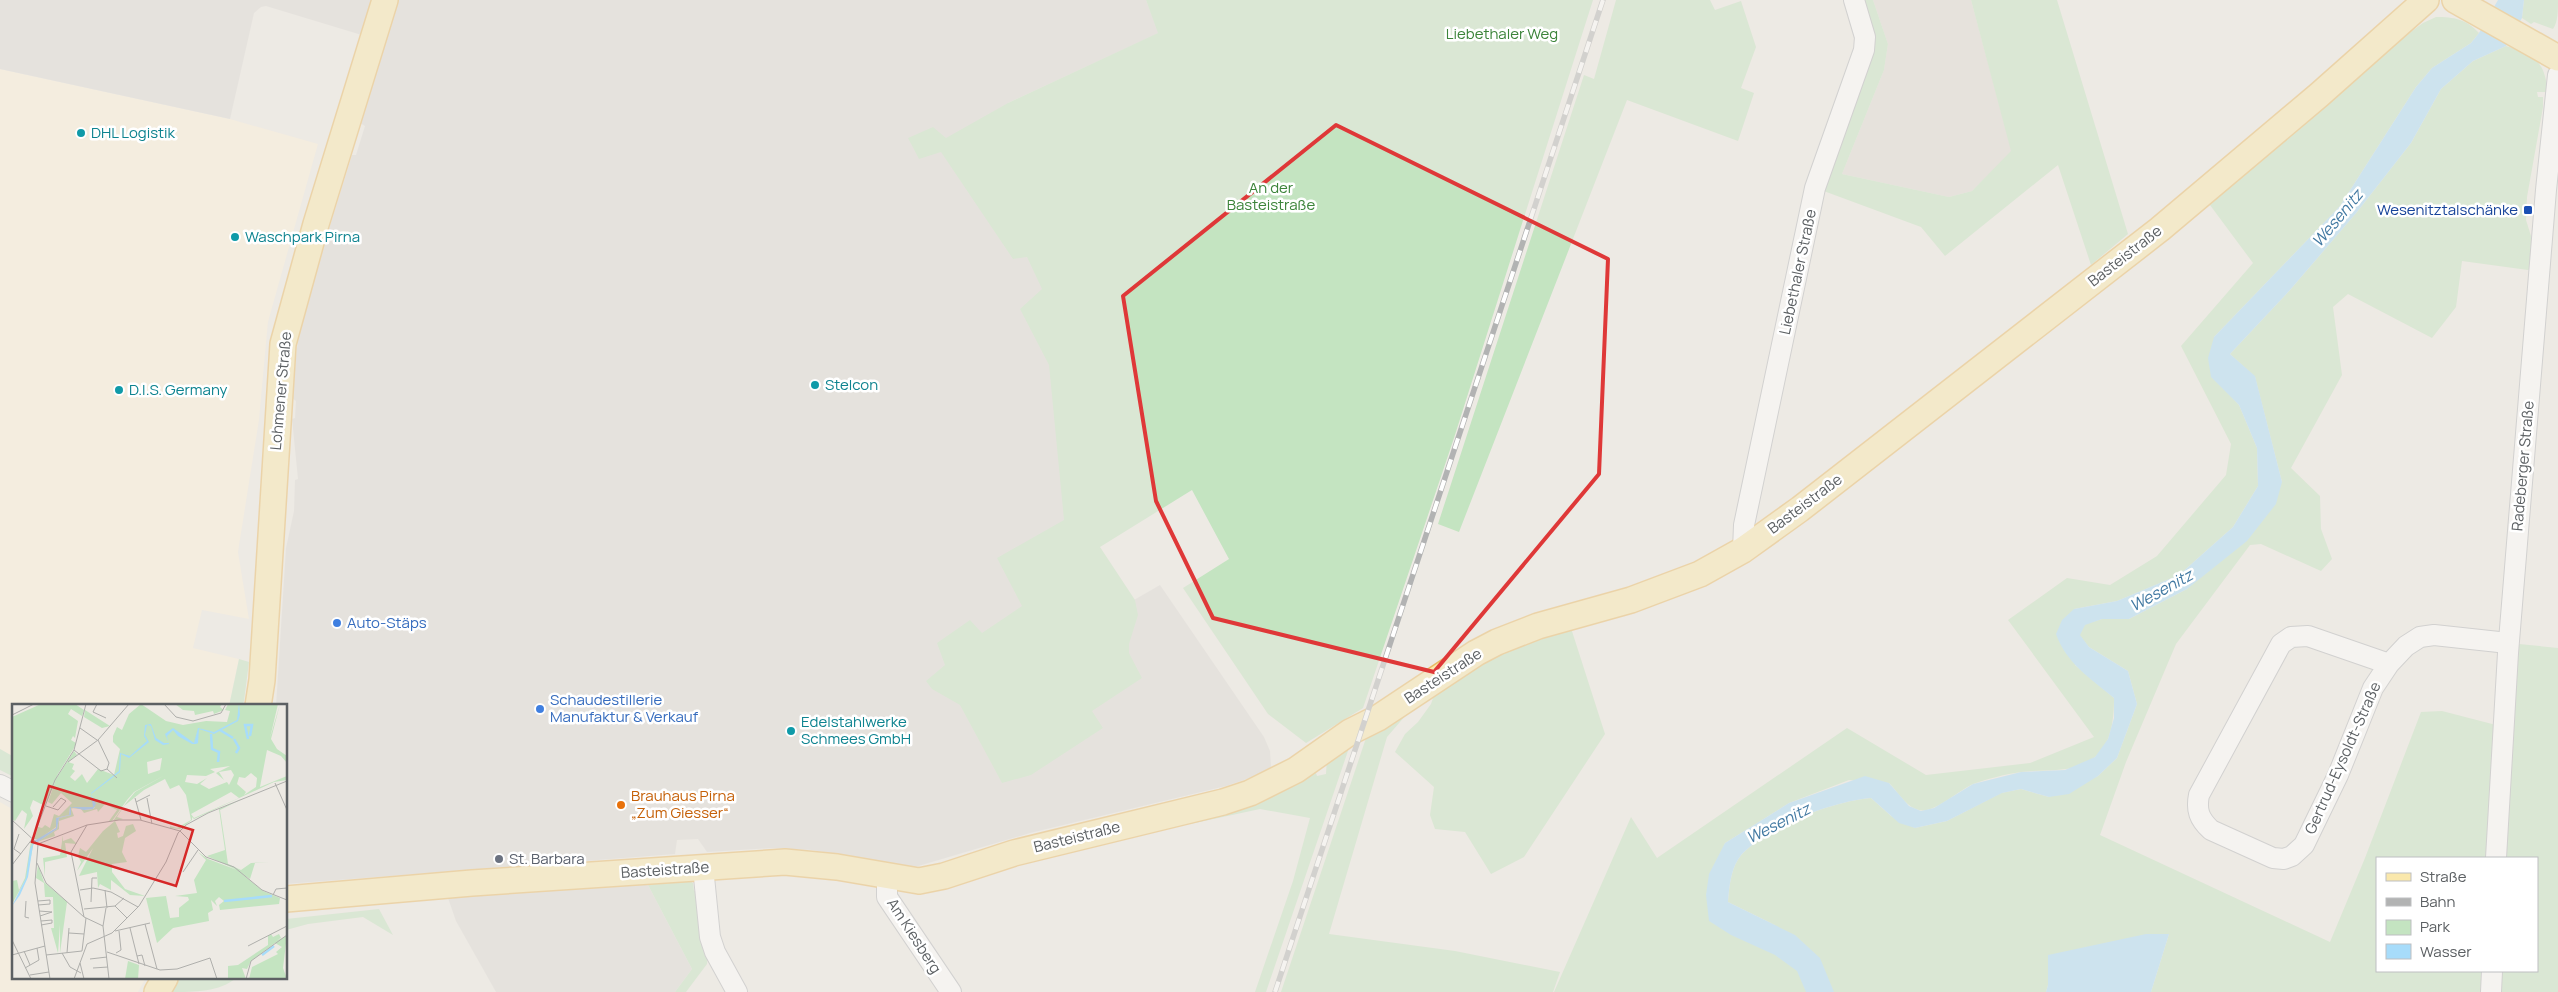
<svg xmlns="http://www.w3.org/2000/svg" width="2558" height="992" font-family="Manrope,sans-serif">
<rect width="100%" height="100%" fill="#edeae4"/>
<!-- commercial -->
<g fill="#fcf1da">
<polygon points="0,69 230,119 318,144 268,322 259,420 238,552 249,619 202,610 193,648 239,659 229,706 14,706 14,757 0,749"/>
<polygon points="0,802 14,810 14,978 146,978 138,992 0,992"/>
</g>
<!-- industrial -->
<g fill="#dcdad6">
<polygon points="0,0 377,0 365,36 266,6 261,7 254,13 230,119 0,69"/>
<polygon points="399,0 1146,0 1159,33 1008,103 1100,548 1134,600 1160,585 1264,737 1270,751 1271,767 1253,777 1226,786 1030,833 915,867 812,850 773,848 707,852 698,839 677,840 675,854 286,884 286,706 276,706 286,548 294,511 295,480 298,479 292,419 295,418 296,401 292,398 297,348 304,309 352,155 356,155 365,126 360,123"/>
<polygon points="647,883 692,969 675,992 496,992 456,921 448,898 486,893"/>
</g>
<!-- education -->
<polygon fill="#ddd9d2" points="1873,0 1971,0 2012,152 1972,191 1949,197 1842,174 1884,70 1888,44"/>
<!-- green -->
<g fill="#c4e4c1">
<polygon points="1146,0 1593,0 1454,438 1363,708 1306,743 1268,714 1183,588 1229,559 1192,490 1100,547 1135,600 1138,615 1129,644 1129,653 1142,678 1092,711 1103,728 1031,775 1002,783 960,705 932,689 926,681 945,665 937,643 970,620 982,633 1022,606 997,558 1064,520 1049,365 1020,309 1042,289 1027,257 1013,259 941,152 919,159 908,138 933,127 946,138 1008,103 1158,33"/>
<polygon points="1616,0 1710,0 1715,10 1741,1 1756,47 1741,88 1754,93 1738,141 1627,100 1459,532 1438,524 1584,75 1594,79"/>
<polygon points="1860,0 1873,0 1888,44 1884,70 1842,174 1949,197 1972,191 2011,151 1971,0 2057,0 2128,234 2091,265 2058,165 1945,256 1921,227 1821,190 1871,55"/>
<path d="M2524,0h34c0,10 0,22 -5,29l-19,-7 -3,2 -9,-6z"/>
<path d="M2436,17c18,0 30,2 43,16l-8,10 -39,25 -16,19 -76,119 -126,131 13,55 12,13 18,43 1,38 -25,41 -54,48 -62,26 -43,8 1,56 39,33c0,19 -2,46 -19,59 -20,17 -50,12 -74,15 -15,2 -34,7 -48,12 -14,6 -39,30 -54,26 -13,-3 -21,-18 -30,-27l-40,-3 -60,23 -64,40 -19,52 69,30 -47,-23c1,-15 3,-36 14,-48 27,-28 91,-53 129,-56l20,18 24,12 32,-7 54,-28 20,-4 28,8 49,-21 19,-18 20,-54 -9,-33 -39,-24 -10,-12 6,-11 17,-5h27l58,-30 95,-107 -27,-105 -25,-23 60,-64 67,-78 54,-69 30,-54 32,-28 33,-15c29,9 38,14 42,46h-11l1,5h5v10l-16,90 -1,23 5,16v31l-3,3 -66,-9 -6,46 -24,31 -84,-44 -15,13 9,68 -51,93 29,28 1,33 11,30 -11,12 -60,-27 -11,1 -74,99 -50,118 -26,73 230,107 35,-84 56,-146 21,-1 54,14 -6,133h-113v113h107l-1,21h-332l18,-58 -121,51 -2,7h-492l77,-175 26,41 190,-130 79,47 104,-12 64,-26 -86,-117 59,-42 43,7 47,-29 69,-81 5,-31 -50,-98 72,-83 -46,-62 194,-162 22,-16z"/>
<polygon points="1570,625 1605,734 1524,857 1491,874 1465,832 1435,829 1430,815 1434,787 1395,752 1405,734 1418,722 1431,704 1435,692 1482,659"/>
<polygon points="2519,644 2558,648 2558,992 2500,992 2500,971 2537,971 2537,858 2505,858 2509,770"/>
<polygon points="239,659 249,662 244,701 242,706 229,706"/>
<polygon points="1407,710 1406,715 1387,737 1329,934 1455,951 1560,972 1553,992 1281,992 1367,735"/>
<polygon points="1351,742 1266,992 1255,992 1293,881 1310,818 1260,809 1190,824 1189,819 1314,767 1317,776 1326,774 1327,758"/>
<polygon points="0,749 14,757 14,777 0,770"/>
<polygon points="688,880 693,883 694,891 699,890 708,955 707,964 686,992 675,992 692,969 647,883"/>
<polygon points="379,909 393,935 363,917 308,924 286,930 286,919"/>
<path d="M180,978h56c-16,14 -42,14 -64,14z"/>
</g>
<!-- water -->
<g fill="#a7dcfa">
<path d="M2498,0h26l-2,18 -16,28 -33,15 -32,28 -30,54 -54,69 -67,78 -60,64 25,22 27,106 -6,22 -29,37 -60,48 -58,30h-27l-17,6 -5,10 9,12 39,24 9,33 -20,54 -19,18 -29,18 -20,3 -28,-8 -19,4 -55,28 -32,7 -16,-5 -28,-25c-38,3 -102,28 -129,56 -11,12 -13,33 -14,48l67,33 25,23 14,34h-28l-9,-21 -22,-16 -44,-20 -22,-14 -3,-26 3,-21 16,-31 64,-40 76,-27 24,7 20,23 12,5 13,-3 39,-24 48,-12 44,-2 30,-13 13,-18 6,-21v-20c-23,-19 -48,-35 -58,-64l6,-14 12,-11 43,-8 62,-26 54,-48 25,-41 -1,-38 -18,-43 -28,-28 -3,-19 6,-21 126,-131 76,-119 16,-19 39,-25 8,-10z"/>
<polygon points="2146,934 2169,934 2151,992 2046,992 2048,985 2048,955"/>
</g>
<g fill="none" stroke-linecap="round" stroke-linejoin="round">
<!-- minor casing -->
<g stroke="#b1b4b8" stroke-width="22">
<g id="minor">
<polyline points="1743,550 1744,525 1815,188 1864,50 1865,37 1854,0"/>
<path d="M2389,664l-81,-28 -17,1 -10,7 -82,151c-3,15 0,24 12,35l62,28 11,1 8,-3 12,-11 34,-70 35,-87 16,-24 17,-18 14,-9 14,-2 74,8"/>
<polyline points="0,785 14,792"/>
<polyline points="2496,858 2508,653 2546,190 2558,75"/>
<polyline points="703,867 710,937 715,952 737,992"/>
<polyline points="887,877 887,897 951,992"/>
<polyline points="2491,992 2492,971"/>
</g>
</g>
<!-- major casing -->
<g stroke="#e9b961" stroke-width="28">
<g id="major">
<polyline points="2455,0 2558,58"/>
<polyline points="258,706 262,680 283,344 316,224 385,0"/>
<polyline points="286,899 472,883 785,862 837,867 919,881 944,876 1014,853 1223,802 1250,793 1296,770 1350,732 1378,718 1476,653 1497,642 1538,626 1631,600 1700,574 1743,550 1800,509 2160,229 2319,95 2426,0"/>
<polyline points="157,992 165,978"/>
</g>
</g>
<!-- minor -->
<use href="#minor" stroke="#fff" stroke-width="20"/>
<!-- major -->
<use href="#major" stroke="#fae8ac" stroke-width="25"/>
<!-- rail casing -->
<g stroke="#b2b3b3" stroke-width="5.5">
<polyline id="rail" points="1275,992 1603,0"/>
</g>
<!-- rail -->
<use href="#rail" stroke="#fff" stroke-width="4" stroke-dasharray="11" stroke-linecap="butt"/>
</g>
<!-- marked area -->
<path d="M0 0H2558V992H0ZM1336,125l272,134 -9,215 -165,198 -221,-54 -57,-117 -33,-205z" fill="#edeae4" fill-opacity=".55" fill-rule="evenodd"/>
<path fill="none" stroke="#df3838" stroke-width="4" stroke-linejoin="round" d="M1336,125l272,134 -9,215 -165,198 -221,-54 -57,-117 -33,-205z"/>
<!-- markers -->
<g fill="#0f9aa8" stroke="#fff" stroke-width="2">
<circle cx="81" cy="133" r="5"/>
<circle cx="235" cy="237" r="5"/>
<circle cx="815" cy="385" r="5"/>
<circle cx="119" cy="390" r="5"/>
<circle cx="791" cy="731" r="5"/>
</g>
<rect fill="#1a4fb4" stroke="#fff" stroke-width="2" x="2523" y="205" width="10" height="10" rx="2.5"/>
<g fill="#3f7fe0" stroke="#fff" stroke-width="2">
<circle cx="337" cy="623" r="5"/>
<circle cx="540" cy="709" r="5"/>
</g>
<circle fill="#e8710a" stroke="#fff" stroke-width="2" cx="621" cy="805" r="5"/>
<circle fill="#6b7280" stroke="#fff" stroke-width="2" cx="499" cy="859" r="5"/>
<g text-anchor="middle" stroke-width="5" stroke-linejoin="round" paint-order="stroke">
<!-- park labels -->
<g font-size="15" fill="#3c843a" stroke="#fff">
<text x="1502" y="39">Liebethaler Weg</text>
<text x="1271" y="193">An der<tspan x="1271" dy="17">Basteistraße</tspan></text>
</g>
<!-- culture labels -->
<g font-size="15" fill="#0d838f" stroke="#fff" text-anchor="start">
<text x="91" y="138">DHL Logistik</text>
<text x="245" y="242">Waschpark Pirna</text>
<text x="825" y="390">Stelcon</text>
<text x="129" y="395">D.I.S. Germany</text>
<text x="801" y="727">Edelstahlwerke<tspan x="801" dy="17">Schmees GmbH</tspan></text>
</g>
<!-- transit labels -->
<g font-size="15" fill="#164399" stroke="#fff" text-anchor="end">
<text x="2518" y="215">Wesenitztalschänke</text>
</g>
<!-- street labels -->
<g font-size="15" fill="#5c6063" stroke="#fff">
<text transform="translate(2125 256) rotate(-38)" y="5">Basteistraße</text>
<text transform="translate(1798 272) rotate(-78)" y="5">Liebethaler Straße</text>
<text transform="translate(281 391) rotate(-85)" y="5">Lohmener Straße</text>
<text transform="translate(2523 466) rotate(-85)" y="5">Radeberger Straße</text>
<text transform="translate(1805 504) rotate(-37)" y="5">Basteistraße</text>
<text transform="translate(1443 676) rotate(-33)" y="5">Basteistraße</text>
<text transform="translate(2343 758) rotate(-66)" y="5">Gertrud-Eysoldt-Straße</text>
<text transform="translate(1077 837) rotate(-14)" y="5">Basteistraße</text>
<text transform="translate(665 870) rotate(-4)" y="5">Basteistraße</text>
<text transform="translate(914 936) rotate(57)" y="5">Am Kiesberg</text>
</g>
<!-- shop labels -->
<g font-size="15" fill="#366cbe" stroke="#fff" text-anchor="start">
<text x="347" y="628">Auto-Stäps</text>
<text x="550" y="705">Schaudestillerie<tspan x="550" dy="17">Manufaktur &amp; Verkauf</tspan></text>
</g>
<!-- food labels -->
<g font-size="15" fill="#c56008" stroke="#fff" text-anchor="start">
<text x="631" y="801">Brauhaus Pirna<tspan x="631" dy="17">„Zum Giesser“</tspan></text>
</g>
<!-- worship labels -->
<g font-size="15" fill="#5b616d" stroke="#fff" text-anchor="start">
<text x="509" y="864">St. Barbara</text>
</g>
<!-- water labels -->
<g font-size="16" font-style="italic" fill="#4279a2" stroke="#fff">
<text transform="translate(2337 218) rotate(-50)" y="6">Wesenitz</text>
<text transform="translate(2161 590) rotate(-29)" y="6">Wesenitz</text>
<text transform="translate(1778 823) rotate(-27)" y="6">Wesenitz</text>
</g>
</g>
<!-- overview -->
<g transform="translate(12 704)">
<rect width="275" height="275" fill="#edeae4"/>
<path d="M29,0h34l9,6 -2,6 -11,-7 -3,5 10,7 -3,17 -2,-2 -2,4 5,3 -2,5 -16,26 -13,32 -12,-6 -3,8 3,8 -9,13 3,-15 -5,-4 -7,11 -3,-2v-102zM129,0l25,17 17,4 23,-4 21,1 3,-11 -5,-1 3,-6h50l-8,34 10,-34 -9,35 6,10 10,7v7l-6,-7 -14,-6 -7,37 27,-11v4l-13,2 -80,37 -2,-2v3l-12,9 -10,-1v-2l7,2 14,-8 -5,-25 -7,-10 -9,4 -5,-10 -21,11 -20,16 -7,11 6,2 -10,2 13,-18 9,-11 30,-17 -31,17 -7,8 -15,21h-3l8,-11 -12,-6 -7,8 -1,-3 -13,4 -3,-4 -10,-1 3,8 -15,5v8l-5,3 1,4 -18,6 20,-13 2,-11 12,-3v-8h11l3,3 8,-1 2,-2h-25l-1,8 -13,3v9l-17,12h-5l4,-12 4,1 3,-3 5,3 4,-14 5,2 13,-13 -11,-10 -9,11 -4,-2 8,-23 18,-28 3,4 -9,7 6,2 -2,5 3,2 -5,6 5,4 7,-7 5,9 11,-14 16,6 6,-26 -7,-7v-6l4,-9 5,3 7,-16zM150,54l-2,12 -12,4 -1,-12zM218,62l-14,7 8,7 -5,-8 12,-2 3,5 -5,10 -2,-3 -18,7 -9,-5 7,-6 -10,6 -12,-2 2,-7 19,1 9,-4 -5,-3zM239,69l6,5 -1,9 -12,8 2,-3 -9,-8 2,-7 6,1zM219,88l8,6 -45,20 -3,-4zM163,0h47l-2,3 4,3 -10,4 -1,-3 -18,4 -1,-4 -11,-1zM73,6l14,9 11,7 -8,2 -18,-11zM232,94l-24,12 5,33 3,21 13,6 10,-7 18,-1 2,-3 -2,3 -14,1 -5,16 -8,-5 21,17 17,7 -1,6 -59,6 -1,-5 5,-4 -5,-4 -4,4 2,5 -6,-6 2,10 -5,3 1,8 -36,7 -16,15 -11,-45 20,-2 4,22 9,-1v-9l10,-8 -1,-3 -13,-1 22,-3 -3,-13 12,-20 -8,-8 10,7 29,11 -30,-14 18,-6 -6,-41zM103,117l5,11 -3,1 1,5 5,-2 3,-10 7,-2 3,7 -11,7 -3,14 5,10 -15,2v8l13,17 20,7 -15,-1 -19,-15v10l-11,-6 -2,4 -1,-16 -18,4 14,-28 -16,23 4,-9 -3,-6 2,-8 6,4 17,-21zM51,131v6l8,-3 6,6 -12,-1 2,14 -22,5v15l-2,-19 17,-3zM19,137h3l-7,36 -15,27v-23l5,-1 2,10 6,-12zM26,161l6,17 23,20 -7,51v-29l-2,29 -7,-25h3l-1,-31h-8l-1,-14 -8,-5zM259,230l2,3 6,-3 2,4 -4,2 6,-2 4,-3 -4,33 4,11h-38l3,-12 26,-13 -2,-2 6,-5 -7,-4 -24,18 -4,8 -5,-1 4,11h-18v-13l10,-1 30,-20v-9zM116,257l11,4 -1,14h-13z" fill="#c4e4c1" fill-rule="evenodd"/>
<path d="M227,0l1,11 -2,6 -24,13 -15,-5 -1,14 -2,1h-4l-14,-8 -5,-6 -6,6 2,8 -6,1 -8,-5 -4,-14 -4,-1 -2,10 4,7 -20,16 -8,-4 -1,18 -29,22 5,10 -3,5 -9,1 -13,-3v8l-12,3 -2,11 -24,16 -5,32 -8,18 -8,11 14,-28 4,-29 4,-8 22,-13v-10l13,-3 1,-8h23l-2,-14 28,-22 1,-18 10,3 17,-15 -3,-5 1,-11 6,-1 5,14 8,5h5l-4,-9 8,-6 21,15 4,-15 16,4 23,-12z" fill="#a7dcfa"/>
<path fill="none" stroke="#a7dcfa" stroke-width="2.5" d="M208,26l13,8M199,30l1,15 7,3 -1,10M222,35l5,9 -3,5M236,35l-3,-14h7l-2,11M212,197l48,-5M250,251l12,-9"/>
<path fill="none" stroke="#afafac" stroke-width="1" d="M85,0l-4,8 13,6M152,0l12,13 17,4 28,-8 5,-9M0,11l22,-11M68,24l17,12M86,36l11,23 -2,6 10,9M62,46l27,21 6,-2M56,58l30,-22 31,-36M263,79l12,27M123,94l6,22M135,94l5,26M124,98l14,-7M34,102l12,4 8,-9 -5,-3 -8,9M0,116l26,24 49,-19 32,-5h21l40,11M168,127l26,26 28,10 28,23 25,10M7,130l-5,15 7,5M26,140l-3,39 15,96M25,159l9,20 38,34 19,9 6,53M0,161l21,-27 22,-58 19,-30 12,-46M171,168l15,-22M68,186l13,-2 18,4 27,15M93,186l2,18M261,191l3,-6 11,-1M14,197l-1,16 4,1M26,197l12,-1v4l-12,1M79,198l1,-24h5M103,202l12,12M72,205l31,-3 9,-8M27,207l13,1 -12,4M72,213l-13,-65 16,-27M29,217l11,-1v3l-11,2M133,220l12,45M91,222l3,-18M118,224l9,36M103,227l35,-8M57,229l15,1M0,236l19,39M236,242l39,-20M12,247l6,14M95,248l53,18 17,-1 33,-11 7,21M50,249l8,14 11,6M55,249l2,-25M104,249l5,-3 -2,-19M0,251l33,-9M34,251l36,-4 4,-33M125,252l5,-1 3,11M78,255l17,-2M68,259l4,16M13,264l14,-8 -2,-12M81,264l15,-1M18,271l19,-3M62,275l13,-35 25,-11 27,-27 27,-44 12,-29 8,-8 22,-12 79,-32M234,275l5,-18 36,-26"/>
<path fill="#d62828" fill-opacity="0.15" stroke="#d62828" stroke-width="2.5" d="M37,82l144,44 -17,56 -144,-44z"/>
<rect width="275" height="275" fill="none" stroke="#5c6063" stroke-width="2.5"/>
</g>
<!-- legend -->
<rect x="2376" y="857" width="162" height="115" fill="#ffffff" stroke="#bebfc1"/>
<rect x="2386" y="873" width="25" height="8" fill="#fae8ac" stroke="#bebfc1"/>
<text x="2420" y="882" font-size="15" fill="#5c6063">Straße</text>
<rect x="2386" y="898" width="25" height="8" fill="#b2b3b3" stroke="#bebfc1"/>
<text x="2420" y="907" font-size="15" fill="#5c6063">Bahn</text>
<rect x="2386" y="920" width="25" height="15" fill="#c4e4c1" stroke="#bebfc1"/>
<text x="2420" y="932" font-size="15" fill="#5c6063">Park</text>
<rect x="2386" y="944" width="25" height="15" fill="#a7dcfa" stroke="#bebfc1"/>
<text x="2420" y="957" font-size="15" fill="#5c6063">Wasser</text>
</svg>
